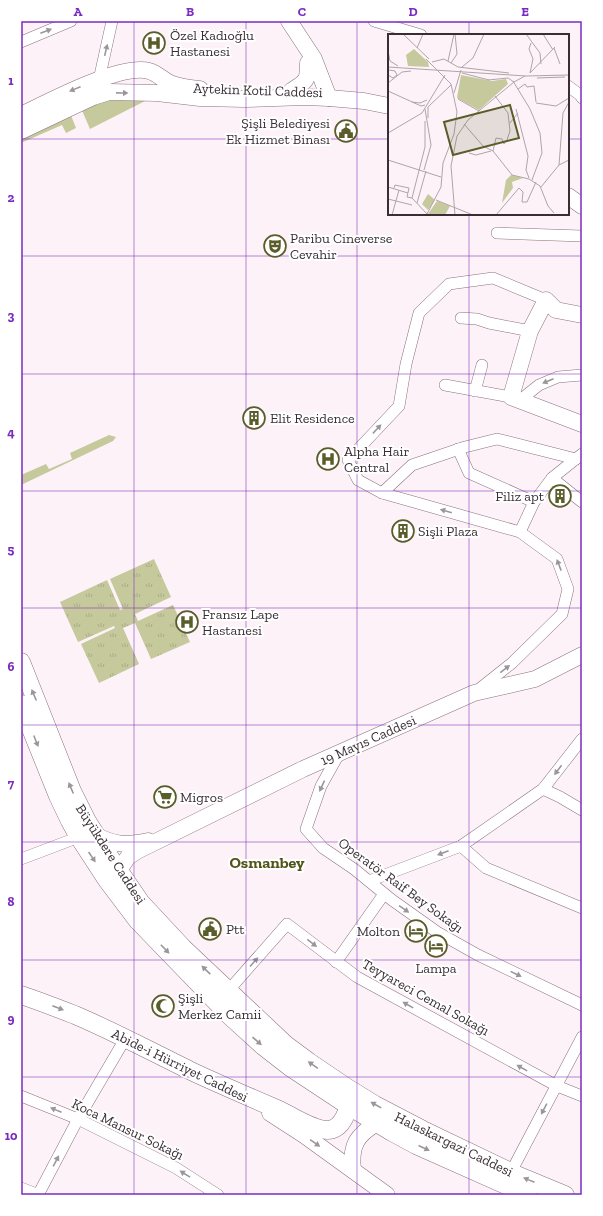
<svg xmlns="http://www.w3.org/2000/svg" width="603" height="1216" font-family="'Zilla Slab',serif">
<defs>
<pattern id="park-tufts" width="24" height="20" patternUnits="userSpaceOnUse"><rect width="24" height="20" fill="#c5c99c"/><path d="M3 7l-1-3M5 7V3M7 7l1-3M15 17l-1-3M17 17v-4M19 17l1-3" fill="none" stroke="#aaad87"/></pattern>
</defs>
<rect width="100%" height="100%" fill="#fdf2f8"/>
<!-- grass -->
<g fill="#c5c99c">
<polygon points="100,99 149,99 90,129 81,108"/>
<polygon points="70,113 76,128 66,133 62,125 21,143 21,137"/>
<polygon points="109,435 116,437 113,441 21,485 21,475 46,464 49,469 72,459 70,453"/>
</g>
<!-- park -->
<polygon fill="url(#park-tufts)" points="154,559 171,597 135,614 138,621 173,605 190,642 151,659 135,623 123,628 139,664 99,683 81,644 115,628 114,626 78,642 60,602 107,580 120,610 123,609 110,579"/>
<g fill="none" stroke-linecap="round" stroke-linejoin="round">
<!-- street casing -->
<g stroke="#8a7180" stroke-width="12">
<g id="street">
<polyline points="374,21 421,35"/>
<polyline points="21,42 71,21"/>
<polyline points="99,80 112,21"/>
<polyline points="568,86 580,95 582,98"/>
<polyline points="497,233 582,236"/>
<polyline points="461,318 477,319 489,323 530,331"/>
<polyline points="445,385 511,397"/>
<polyline points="475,391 482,365"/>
<polyline points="519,401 539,385 558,377 582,375"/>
<polyline points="458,449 469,473 534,502"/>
<polyline points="552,478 582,502"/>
<polyline points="382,493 412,465 465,447 497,439 576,459"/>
<polyline points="520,532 534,502 552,478 582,454"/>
<polyline points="478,690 512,663 562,614 568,589 557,559 520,532 382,493 358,480 348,460 399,406 406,364 419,313 449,284 493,278 546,300"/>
<polyline points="340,752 321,786 306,829 323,848 354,869 392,900 437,932 478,955 582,1005"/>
<polyline points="543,789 560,797 582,810"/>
<polyline points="461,846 486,868 582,908"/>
<polyline points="21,859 79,837"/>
<polyline points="369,881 461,846 543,789 582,739"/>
<polyline points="336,962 384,894"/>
<polyline points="228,991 287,924 357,977 557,1086 582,1096"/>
<polyline points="21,1096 78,1119 176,1168 218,1195"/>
<polyline points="511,1172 582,1037"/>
<polyline points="21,1188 39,1195"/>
<polyline points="38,1195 78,1119 125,1039"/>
</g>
</g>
<!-- secondary casing -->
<g stroke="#8a7180" stroke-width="17">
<g id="secondary">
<polyline points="289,21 314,59 329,98"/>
<path d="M291,91c15,-10 17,-9 17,-28"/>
<path d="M21,115c27,-13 100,-52 128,-44 8,2 14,9 21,12 9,4 20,5 30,6"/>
<polyline points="21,131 93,97 109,92 157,93 200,98 245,99 305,97 329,98 364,101 389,106"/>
<polyline points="568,196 582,206"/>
<polyline points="582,315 556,310 546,300 530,331 511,397 582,424"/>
<path d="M96,835c19,11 31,10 52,6"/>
<polyline points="119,870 128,857 137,851 303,769 474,693 535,679 582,655"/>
<polyline points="270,1113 304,1135 387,1195"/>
<path d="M353,1170c-3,-25 4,-35 24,-47"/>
</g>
</g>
<!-- primary casing -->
<g stroke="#8a7180" stroke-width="19">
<g id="primary">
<polyline points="21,662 72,791 87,821 111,859 141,903 183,948 286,1045 309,1062 346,1087 375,1105 423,1130 519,1176 565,1195"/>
<polyline points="21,704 58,796 70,821 79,837 107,880 138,921 229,1015 263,1046 290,1067 349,1106 392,1132 416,1145 528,1195"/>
<path d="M21,995c18,6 36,13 54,20 40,17 79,38 118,57 28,13 56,25 84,37 14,6 35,21 50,21 16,0 23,-22 22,-35"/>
</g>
</g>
<!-- street -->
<use href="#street" stroke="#fff" stroke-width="11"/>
<!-- secondary -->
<use href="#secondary" stroke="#fff" stroke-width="16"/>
<!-- primary -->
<use href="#primary" stroke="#fff" stroke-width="18"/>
</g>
<!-- one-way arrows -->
<defs><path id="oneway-solid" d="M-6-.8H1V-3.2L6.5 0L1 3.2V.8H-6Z"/></defs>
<g fill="#9c969a">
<use href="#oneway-solid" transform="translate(46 31) rotate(-21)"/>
<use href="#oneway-solid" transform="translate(106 50) rotate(-77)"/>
<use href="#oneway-solid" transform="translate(75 89) rotate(158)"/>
<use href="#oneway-solid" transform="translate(122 93) rotate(1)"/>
<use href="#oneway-solid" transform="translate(548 381) rotate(157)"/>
<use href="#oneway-solid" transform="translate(377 429) rotate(-47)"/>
<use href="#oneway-solid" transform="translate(446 511) rotate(-164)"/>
<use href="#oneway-solid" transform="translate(559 565) rotate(-111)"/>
<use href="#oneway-solid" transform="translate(505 669) rotate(-38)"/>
<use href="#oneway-solid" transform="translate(34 695) rotate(-113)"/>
<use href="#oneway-solid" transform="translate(36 741) rotate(68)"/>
<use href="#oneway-solid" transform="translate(558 770) rotate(127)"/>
<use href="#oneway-solid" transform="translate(322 786) rotate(115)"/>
<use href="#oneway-solid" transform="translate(71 788) rotate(-113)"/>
<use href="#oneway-solid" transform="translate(443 853) rotate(159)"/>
<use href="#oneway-solid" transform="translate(92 857) rotate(56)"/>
<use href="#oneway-solid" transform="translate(404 909) rotate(35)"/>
<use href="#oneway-solid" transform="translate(312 943) rotate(38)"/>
<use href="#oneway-solid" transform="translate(165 949) rotate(46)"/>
<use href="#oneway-solid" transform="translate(254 962) rotate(-48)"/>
<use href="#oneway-solid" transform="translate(206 970) rotate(-136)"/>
<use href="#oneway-solid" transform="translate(516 974) rotate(26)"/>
<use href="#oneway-solid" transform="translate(408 1005) rotate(-151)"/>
<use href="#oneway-solid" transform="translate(58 1008) rotate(21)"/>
<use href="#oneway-solid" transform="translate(257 1041) rotate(41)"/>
<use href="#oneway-solid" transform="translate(313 1065) rotate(-145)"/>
<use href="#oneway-solid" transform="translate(522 1068) rotate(-151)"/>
<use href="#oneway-solid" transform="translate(376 1105) rotate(-151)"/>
<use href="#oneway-solid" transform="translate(544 1109) rotate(118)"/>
<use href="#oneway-solid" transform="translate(56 1110) rotate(-158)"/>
<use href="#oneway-solid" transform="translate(315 1143) rotate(35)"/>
<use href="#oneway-solid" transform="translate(424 1148) rotate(25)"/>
<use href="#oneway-solid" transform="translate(56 1161) rotate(-62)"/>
<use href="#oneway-solid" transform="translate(185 1174) rotate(-148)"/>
<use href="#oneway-solid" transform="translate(529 1180) rotate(-158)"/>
</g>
<!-- grid -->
<path fill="none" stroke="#7b2cbf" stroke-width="1" stroke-opacity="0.55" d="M134,21v1174M246,21v1174M357,21v1174M469,21v14M21,139h368M568,139h14M469,214v981M21,256h561M21,374h561M21,491h561M21,608h561M21,725h561M21,842h561M21,960h561M21,1077h561"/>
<!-- icons -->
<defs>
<g id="hospital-ring" transform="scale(1.15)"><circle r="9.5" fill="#fff" stroke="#5a5c2a" stroke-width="1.5"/><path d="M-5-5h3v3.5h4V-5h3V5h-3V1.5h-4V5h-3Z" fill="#5a5c2a"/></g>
<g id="civic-ring" transform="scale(1.15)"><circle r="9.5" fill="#fff" stroke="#5a5c2a" stroke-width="1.5"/><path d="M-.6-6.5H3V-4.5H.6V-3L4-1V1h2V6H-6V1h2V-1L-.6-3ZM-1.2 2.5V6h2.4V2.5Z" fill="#5a5c2a"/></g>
<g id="theatre-ring" transform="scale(1.15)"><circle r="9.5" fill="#fff" stroke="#5a5c2a" stroke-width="1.5"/><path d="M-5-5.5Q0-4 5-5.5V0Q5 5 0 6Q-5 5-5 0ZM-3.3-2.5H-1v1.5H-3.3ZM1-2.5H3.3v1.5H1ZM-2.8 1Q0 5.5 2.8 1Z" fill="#5a5c2a"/></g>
<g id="building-ring" transform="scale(1.15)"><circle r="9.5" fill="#fff" stroke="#5a5c2a" stroke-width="1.5"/><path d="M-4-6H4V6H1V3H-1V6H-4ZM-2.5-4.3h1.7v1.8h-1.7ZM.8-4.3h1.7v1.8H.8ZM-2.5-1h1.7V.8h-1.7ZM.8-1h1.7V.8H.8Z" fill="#5a5c2a"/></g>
<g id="supermarket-ring" transform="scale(1.15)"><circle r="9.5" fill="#fff" stroke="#5a5c2a" stroke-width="1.5"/><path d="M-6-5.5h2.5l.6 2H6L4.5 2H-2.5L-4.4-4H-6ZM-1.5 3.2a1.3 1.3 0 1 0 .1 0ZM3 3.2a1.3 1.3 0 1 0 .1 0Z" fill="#5a5c2a"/></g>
<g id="hotel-ring" transform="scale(1.15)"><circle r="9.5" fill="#fff" stroke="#5a5c2a" stroke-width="1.5"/><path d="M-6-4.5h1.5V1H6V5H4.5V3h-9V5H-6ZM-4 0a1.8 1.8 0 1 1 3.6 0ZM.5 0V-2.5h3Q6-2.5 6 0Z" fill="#5a5c2a"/></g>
<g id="mosque-ring" transform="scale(1.15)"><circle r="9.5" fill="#fff" stroke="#5a5c2a" stroke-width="1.5"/><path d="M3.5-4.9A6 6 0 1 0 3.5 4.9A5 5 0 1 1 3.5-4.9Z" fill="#5a5c2a"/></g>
</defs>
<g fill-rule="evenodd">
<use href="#hospital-ring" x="154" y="43"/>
<use href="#civic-ring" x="346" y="131"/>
<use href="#theatre-ring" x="275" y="246"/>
<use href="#building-ring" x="254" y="418"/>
<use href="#hospital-ring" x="328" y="459"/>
<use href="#building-ring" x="560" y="496"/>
<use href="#building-ring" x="403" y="531"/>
<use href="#hospital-ring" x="187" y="622"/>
<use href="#supermarket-ring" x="165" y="797"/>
<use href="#civic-ring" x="210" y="929"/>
<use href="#hotel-ring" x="416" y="931"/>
<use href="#hotel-ring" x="436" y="946"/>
<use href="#mosque-ring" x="163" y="1006"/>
</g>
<g text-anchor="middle" stroke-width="4" stroke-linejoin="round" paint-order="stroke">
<!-- poi labels -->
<g font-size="14" fill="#392e34" stroke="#fff" text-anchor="start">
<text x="170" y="40">Özel Kadıoğlu<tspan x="170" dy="16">Hastanesi</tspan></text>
<text x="330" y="128" text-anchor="end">Şişli Belediyesi<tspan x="330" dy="16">Ek Hizmet Binası</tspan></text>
<text x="290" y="243">Paribu Cineverse<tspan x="290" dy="16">Cevahir</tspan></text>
<text x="270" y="423">Elit Residence</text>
<text x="344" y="456">Alpha Hair<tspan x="344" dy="16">Central</tspan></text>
<text x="544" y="501" text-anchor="end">Filiz apt</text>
<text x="418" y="536">Sişli Plaza</text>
<text x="202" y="619">Fransız Lape<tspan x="202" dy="16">Hastanesi</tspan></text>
<text x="180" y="802">Migros</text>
<text x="226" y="934">Ptt</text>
<text x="400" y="936" text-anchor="end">Molton</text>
<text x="436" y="973" text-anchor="middle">Lampa</text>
<text x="178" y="1003">Şişli<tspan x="178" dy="16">Merkez Camii</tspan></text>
</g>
<!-- street labels -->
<g font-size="14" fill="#392e34" stroke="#fff">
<text transform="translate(258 90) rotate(2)" y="5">Aytekin Kotil Caddesi</text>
<text transform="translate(368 740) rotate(-24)" y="5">19 Mayıs Caddesi</text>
<text transform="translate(111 854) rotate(57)" y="5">Büyükdere Caddesi</text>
<text transform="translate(401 885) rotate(36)" y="5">Operatör Raif Bey Sokağı</text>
<text transform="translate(426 997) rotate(29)" y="5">Teyyareci Cemal Sokağı</text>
<text transform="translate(180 1065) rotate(26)" y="5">Abide-i Hürriyet Caddesi</text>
<text transform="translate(128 1129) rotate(26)" y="5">Koca Mansur Sokağı</text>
<text transform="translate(454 1144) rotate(26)" y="5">Halaskargazi Caddesi</text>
</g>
<!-- quarter labels -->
<g font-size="16" font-weight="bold" fill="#515318" stroke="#fff">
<text x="267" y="868">Osmanbey</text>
</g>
</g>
<!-- overview -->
<g transform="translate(388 34)">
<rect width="181" height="181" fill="#fdf2f8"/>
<path d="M123,141l12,3 -11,4 1,6 -11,15 4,-23z" fill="#c5c99c"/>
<path d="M73,41l31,6 14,-2 2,5 -29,26 -22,-12zM40,160l7,6 -7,10 -6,-6zM49,167l13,5 -5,9 -17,-1z" fill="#c5c99c"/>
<path d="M26,15l14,13 1,5 -21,-1 -2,-11z" fill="#c5c99c"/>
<path fill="none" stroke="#afa4aa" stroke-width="1" d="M15,0l26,25M138,0l14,19 1,11M155,0l10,16M29,14l6,-14M166,14l6,16M0,17l2,10 8,5M38,25l25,25 6,28 -3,22 -11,29 -2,24 -14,27M60,27l6,-27M44,28l12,-3 14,8 51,6M63,29l6,-9 -2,-20M0,33l138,9 43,-1M74,33l11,-9 11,-24M74,39l27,7M142,39l25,-26M142,39l3,-14 -4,-10 2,-6M0,41l5,3 4,-3 -2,-4 -6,-1M149,44l28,-1M100,46l20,-2 6,4M125,47l17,28 10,24M0,49l14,-11 9,-1M130,55l7,-5 2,3 7,-1 2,16M0,57l33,15 4,-1M66,59l7,-23M107,62l13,17 2,18 -3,9M70,65l21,12M24,68l8,1 7,-3M148,69l20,3 13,-8M128,75l12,47 -2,14 3,8M40,84v-11l23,-22M122,89l8,-10M76,90l19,22 10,5 19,24 17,4 11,7 8,20 6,7M0,99l34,-20 23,-38M105,117l3,-13 6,1 2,5 3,-4M81,119l7,2 15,-4M0,126l53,17M171,131l4,-52 6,-11M36,136l7,-25 -6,-36M144,146l10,-27 -2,-20M181,152v17M0,153l20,6M153,153l18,-22 10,-5M6,154l1,-3 14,3 -2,9 5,1 16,17M24,164l13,-51v-26M0,165l24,6M48,166l37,15M29,169l9,-32M4,181l7,-25M67,181l-4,-49 6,-30 11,-16 46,-38 11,-6M108,181l23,-27 4,4 -1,10h5l9,-20"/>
<path fill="#5a5c2a" fill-opacity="0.15" stroke="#5a5c2a" stroke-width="2" d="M122,71l9,33 -66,17 -9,-33z"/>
<rect width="181" height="181" fill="none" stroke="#392e34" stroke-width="2"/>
</g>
<!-- border -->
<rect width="603" height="1216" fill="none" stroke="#ffffff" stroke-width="44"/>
<rect x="22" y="22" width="559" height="1172" fill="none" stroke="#7b2cbf" stroke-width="1.5"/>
<g font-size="13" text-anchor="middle" font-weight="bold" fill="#7b2cbf">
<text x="78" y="16">A</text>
<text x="190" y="16">B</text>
<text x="302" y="16">C</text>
<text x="413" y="16">D</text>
<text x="525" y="16">E</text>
<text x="11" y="85">1</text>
<text x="11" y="202">2</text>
<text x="11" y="320">3</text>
<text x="11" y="437">4</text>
<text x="11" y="554">5</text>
<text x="11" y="671">6</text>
<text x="11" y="788">7</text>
<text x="11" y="906">8</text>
<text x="11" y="1023">9</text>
<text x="11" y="1140">10</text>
</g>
</svg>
